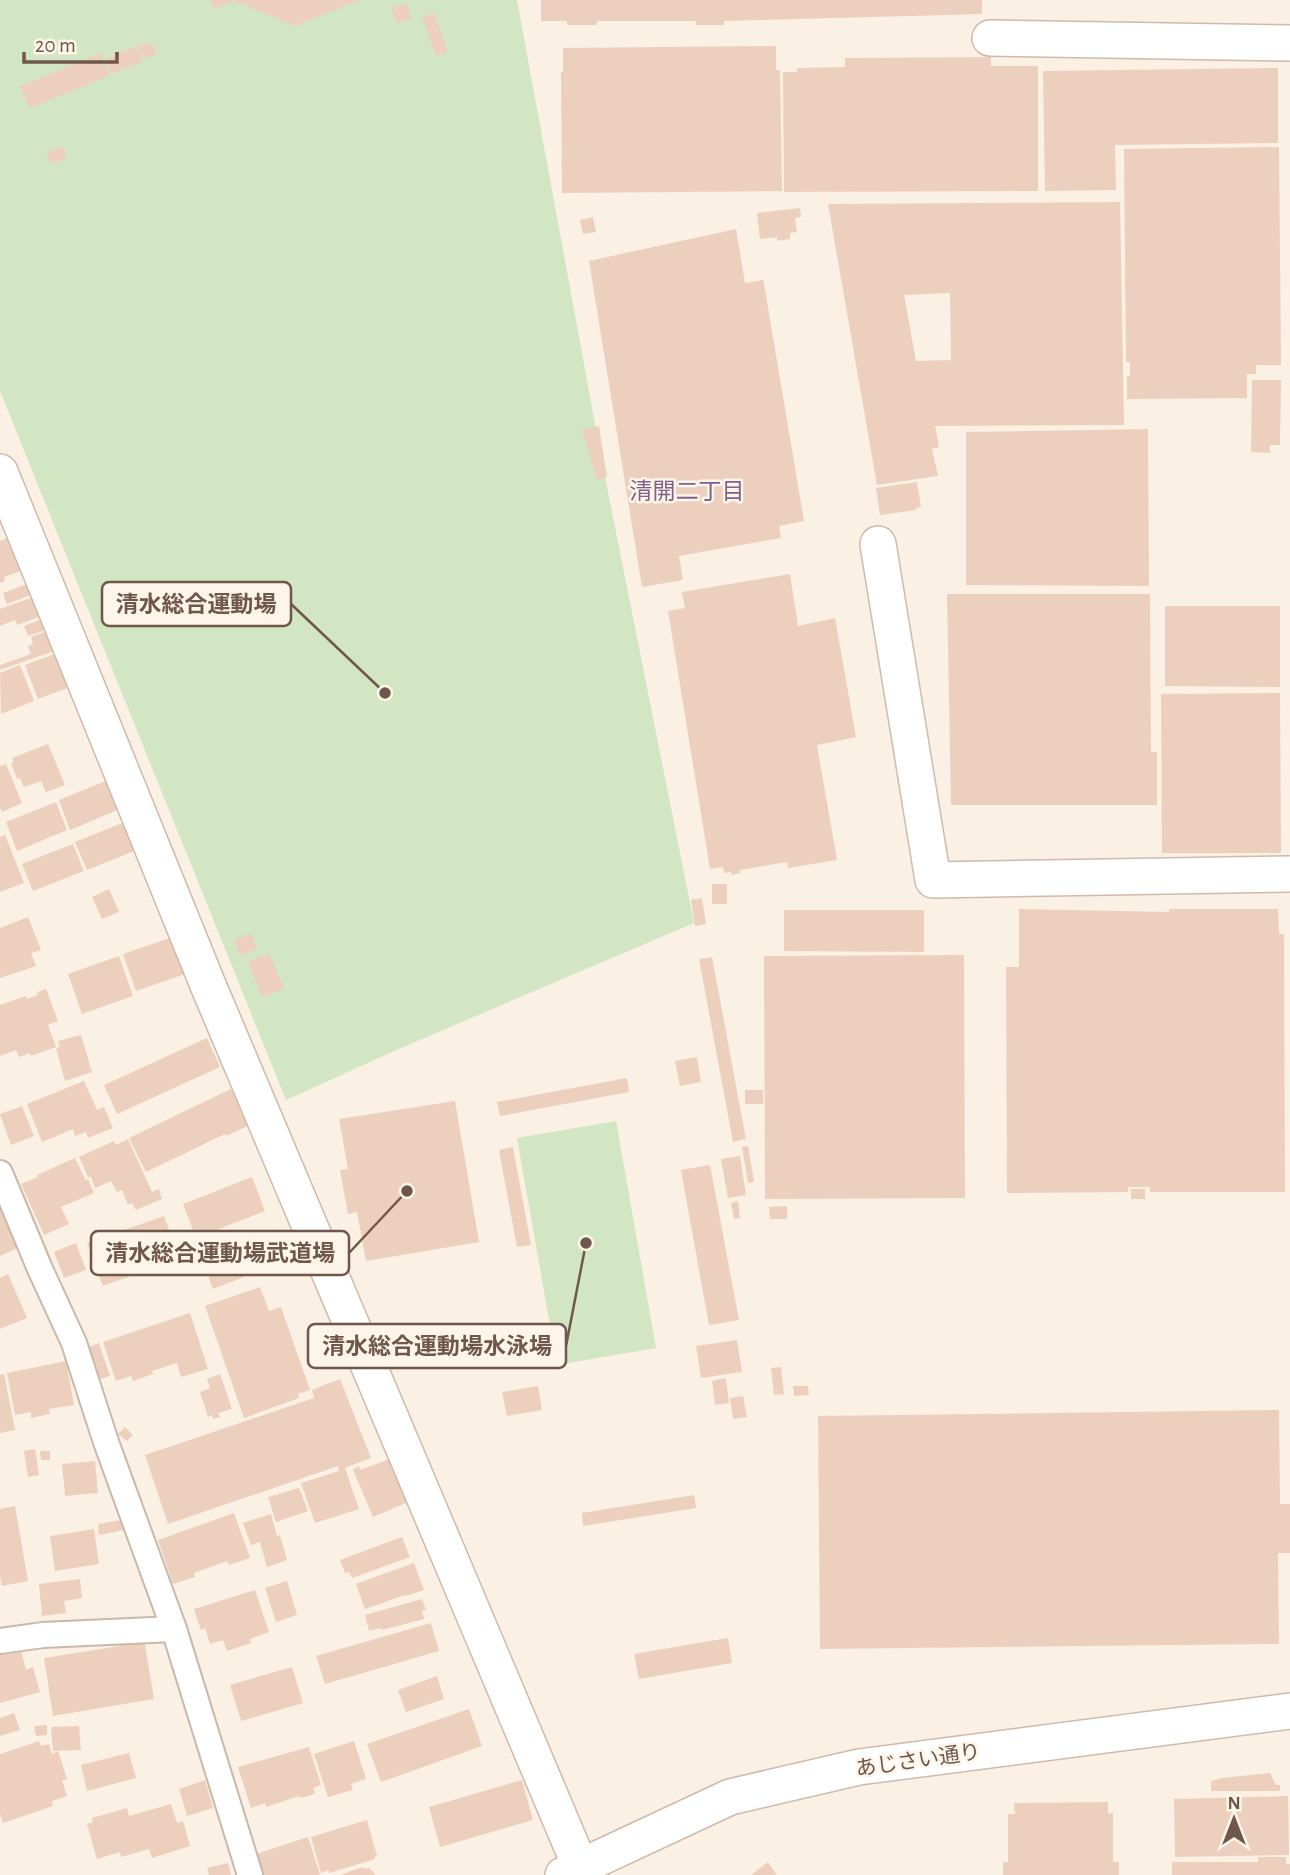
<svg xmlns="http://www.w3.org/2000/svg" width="1290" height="1875" font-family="'Alegreya Sans','Noto Sans JP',sans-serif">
<rect width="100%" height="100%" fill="#faf0e3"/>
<!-- green -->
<g fill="#d2e6c3">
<polygon points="0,0 517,0 602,462 694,923 401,1048 286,1100 0,391"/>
<polygon points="616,1121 656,1348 557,1365 517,1138"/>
</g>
<!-- building -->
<g fill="#edcfbd" fill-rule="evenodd">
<polygon points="210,0 360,0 295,26 234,1 214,9"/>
<polygon points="541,0 982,0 982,14 724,21 724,25 696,25 696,21 597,21 597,25 567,25 567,21 541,21"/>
<polygon points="406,3 412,18 397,23 391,8"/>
<polygon points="434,13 448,52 436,56 422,18"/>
<polygon points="151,42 156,55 142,59 137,46"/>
<polygon points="135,46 142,62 112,74 106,59"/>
<polygon points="776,46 776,70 780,70 782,191 562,193 561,72 563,72 563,48"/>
<polygon points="101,53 110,75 30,108 20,86"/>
<polygon points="991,57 991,66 1038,66 1038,191 784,192 783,72 797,72 797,68 845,67 845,58"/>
<polygon points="1278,68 1278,143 1115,145 1116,190 1045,191 1043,71"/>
<polygon points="62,146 67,158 51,164 46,153"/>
<polygon points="1279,147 1281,365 1256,365 1256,374 1247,374 1247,398 1127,399 1127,376 1130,376 1130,362 1126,362 1124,149"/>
<path d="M1120,202l4,223 -189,1 4,21 -7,2 6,27 -61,9 -49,-281zM950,293l1,67 -35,1 -12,-66z"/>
<polygon points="800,208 801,217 795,218 797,232 790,233 790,239 777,241 777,237 760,239 757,213"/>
<polygon points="593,217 596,232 583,234 580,220"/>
<polygon points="736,229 745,283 763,280 764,284 804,521 779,526 781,538 679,556 683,580 642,587 589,261"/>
<polygon points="1252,380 1281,380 1280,445 1270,445 1270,453 1251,452"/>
<polygon points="599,426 607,477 597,480 582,430"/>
<polygon points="1148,429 1149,586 966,585 966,432"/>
<polygon points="917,482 921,507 916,508 916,510 880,515 876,488"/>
<polygon points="9,537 21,571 4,577 5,581 0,583 0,541"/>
<polygon points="790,574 798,626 835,618 856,737 817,745 837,860 788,868 787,862 740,870 740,873 732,875 731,872 724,873 723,867 710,869 668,611 685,608 682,592"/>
<polygon points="27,584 31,595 7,604 3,593"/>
<polygon points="947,594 1150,594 1151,752 1157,752 1157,805 951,805"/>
<polygon points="31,598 39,617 17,625 15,620 0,626 0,609"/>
<polygon points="1165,606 1280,606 1280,687 1165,686"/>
<polygon points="42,619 46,630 28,636 24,626"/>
<polygon points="47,631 54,651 0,670 0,665 31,654 28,646 33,644 31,637"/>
<polygon points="57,653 70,687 38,699 25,665"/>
<polygon points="20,665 34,701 1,714 0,673"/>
<polygon points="1280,693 1281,853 1162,853 1161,694"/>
<polygon points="48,744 65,785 46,792 41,781 24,787 20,778 17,779 11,763 14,762 12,758"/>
<polygon points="6,764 22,803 2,812 0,808 0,766"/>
<polygon points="108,780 120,809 70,830 59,800"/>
<polygon points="56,802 67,830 17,851 6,822"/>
<polygon points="125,822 137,850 87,870 75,842"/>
<polygon points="5,835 24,883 0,892 0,837"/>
<polygon points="73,844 84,871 33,891 22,864"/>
<rect x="712" y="884" width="15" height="20"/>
<polygon points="109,889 119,912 102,919 92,897"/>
<polygon points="702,898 706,924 695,926 691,900"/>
<polygon points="1019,909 1169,912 1169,909 1278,909 1279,934 1284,934 1285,1192 1150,1192 1150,1187 1128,1187 1128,1192 1007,1193 1006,967 1019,967"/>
<polygon points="784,910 924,910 924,952 784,951"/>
<polygon points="28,917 41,950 31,953 36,966 0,978 0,928"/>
<polygon points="251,933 257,949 240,955 234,940"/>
<polygon points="173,937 185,974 136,991 123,954"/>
<polygon points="269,953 284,988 262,997 248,962"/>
<polygon points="964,955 965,1198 765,1199 764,956"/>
<polygon points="119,956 133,996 82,1014 68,974"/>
<polygon points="712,957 746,1139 733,1142 699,959"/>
<polygon points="46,989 58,1021 48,1025 56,1047 31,1056 30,1053 19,1057 16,1050 0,1056 0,1005 26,996 27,999 38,995 37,992"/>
<polygon points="81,1035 92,1072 65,1081 56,1048 60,1047 58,1041"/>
<polygon points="207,1038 220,1067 117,1114 104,1085"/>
<polygon points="697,1057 701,1082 680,1086 675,1061"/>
<polygon points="627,1078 629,1092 500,1116 497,1102"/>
<polygon points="84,1081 97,1110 104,1107 113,1128 88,1138 86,1132 75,1136 73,1129 42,1142 27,1104"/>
<polygon points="231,1089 248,1126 226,1136 225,1134 146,1172 129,1138"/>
<rect x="745" y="1090" width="18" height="14"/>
<polygon points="455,1101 479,1242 366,1261 357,1212 348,1214 340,1170 348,1169 339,1119"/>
<polygon points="22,1106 34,1136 11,1145 0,1114"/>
<polygon points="128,1139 152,1192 159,1189 162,1199 136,1210 132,1203 128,1205 122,1190 117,1192 111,1181 95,1188 91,1177 88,1177 79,1157 114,1141 116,1145"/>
<polygon points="748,1146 754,1182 748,1183 742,1147"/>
<polygon points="513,1147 531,1245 517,1247 499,1150"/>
<polygon points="740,1156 746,1195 728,1198 721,1159"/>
<polygon points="75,1158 86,1181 88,1179 94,1193 61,1207 69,1224 44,1235 21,1184 38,1177 37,1175"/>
<polygon points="710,1165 739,1320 709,1325 681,1170"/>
<polygon points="252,1177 265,1211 196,1238 183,1204"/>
<rect x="1131" y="1189" width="14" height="10"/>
<polygon points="0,1196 22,1246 0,1256"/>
<polygon points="738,1201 740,1218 734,1219 731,1203"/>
<polygon points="787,1206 787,1219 770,1219 769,1207"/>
<polygon points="164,1216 181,1262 155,1271 153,1268 103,1286 87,1243"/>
<polygon points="275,1229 287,1260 213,1289 201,1257"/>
<polygon points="76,1243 86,1270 64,1278 54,1252"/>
<polygon points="8,1274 27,1318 0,1329 0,1278"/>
<polygon points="260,1287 269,1311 281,1307 310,1390 298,1394 299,1398 244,1418 205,1306"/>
<polygon points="190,1313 208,1369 181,1377 177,1363 152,1371 153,1374 133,1381 131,1376 116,1381 103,1342"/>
<polygon points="737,1340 742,1372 701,1378 696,1346"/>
<polygon points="99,1343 110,1376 100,1379 89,1347"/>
<polygon points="66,1361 74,1405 49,1409 50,1414 31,1418 31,1412 15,1415 7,1373"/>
<polygon points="781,1367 784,1394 774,1395 771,1368"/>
<polygon points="4,1374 15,1430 0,1433 0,1375"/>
<polygon points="220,1374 232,1409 218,1413 220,1417 213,1419 212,1415 208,1417 200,1392 210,1388 207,1379"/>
<polygon points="726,1378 729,1403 715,1405 712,1381"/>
<polygon points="340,1379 371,1458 345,1468 359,1509 315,1523 301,1483 339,1471 338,1466 168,1524 145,1455 314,1398 312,1390"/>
<polygon points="538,1386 542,1410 507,1416 502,1392"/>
<polygon points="793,1386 808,1386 809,1395 794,1396"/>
<polygon points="743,1396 747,1417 733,1419 730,1398"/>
<polygon points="1279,1410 1280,1504 1290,1504 1290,1553 1278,1553 1279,1644 820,1649 818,1416"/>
<polygon points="125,1427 133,1435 127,1441 118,1434"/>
<polygon points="35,1449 39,1475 28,1477 24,1451"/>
<polygon points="40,1451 50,1451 50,1460 41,1460"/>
<polygon points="390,1459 408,1502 373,1517 353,1470 359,1466 360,1470"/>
<polygon points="95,1461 98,1493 65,1496 62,1464"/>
<polygon points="299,1488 308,1511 276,1522 268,1497"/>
<polygon points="694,1495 696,1508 583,1526 582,1513"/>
<polygon points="15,1506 28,1581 2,1586 0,1576 0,1509"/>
<polygon points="234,1513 250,1558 229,1565 227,1561 194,1573 195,1577 173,1584 158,1540"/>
<polygon points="271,1514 277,1536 280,1535 287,1560 267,1567 260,1542 251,1545 243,1523"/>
<polygon points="122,1520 124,1530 99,1535 98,1524"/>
<polygon points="94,1529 99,1564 55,1571 50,1536"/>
<polygon points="402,1537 410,1557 352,1578 349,1572 345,1573 340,1560"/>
<polygon points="414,1563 424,1590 405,1596 405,1595 365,1609 356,1584"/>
<polygon points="80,1579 82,1598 64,1601 66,1613 42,1616 39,1584"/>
<polygon points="287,1581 297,1615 276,1622 265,1588"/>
<polygon points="255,1590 269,1632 250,1639 251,1643 227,1651 223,1640 210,1644 205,1628 201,1630 194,1609"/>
<polygon points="422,1599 426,1610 422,1611 424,1619 382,1630 380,1628 369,1631 365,1615"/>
<polygon points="431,1623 439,1651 325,1684 316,1656"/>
<polygon points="143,1633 154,1699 53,1716 44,1658 120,1646 118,1638"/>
<polygon points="728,1638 732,1663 639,1679 634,1654"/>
<polygon points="20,1646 26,1670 33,1667 40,1692 0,1703 0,1651"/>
<polygon points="292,1667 303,1703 241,1721 230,1685"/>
<polygon points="437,1676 444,1699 406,1712 398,1690"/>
<polygon points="469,1709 482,1746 381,1782 367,1744"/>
<polygon points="14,1713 20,1730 0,1736 0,1718"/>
<polygon points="47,1725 47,1735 36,1736 34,1726"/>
<polygon points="79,1726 81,1750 53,1751 51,1727"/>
<polygon points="39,1741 41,1746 49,1744 52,1754 58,1751 67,1779 62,1780 67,1796 52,1801 53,1806 3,1823 0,1814 0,1754"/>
<polygon points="354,1741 366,1779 351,1784 353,1790 328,1797 314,1754"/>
<polygon points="309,1747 321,1785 313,1788 315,1794 300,1798 299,1796 266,1807 265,1803 251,1808 238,1767"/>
<polygon points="129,1753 136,1778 87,1791 81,1765"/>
<polygon points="1270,1773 1276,1785 1280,1785 1280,1791 1211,1791 1211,1781 1222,1778"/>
<polygon points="205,1780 213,1808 187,1816 179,1789"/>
<polygon points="522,1780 533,1820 440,1847 429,1807"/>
<polygon points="1288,1796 1289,1855 1175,1857 1174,1799"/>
<polygon points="1108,1802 1108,1814 1113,1813 1113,1862 1119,1862 1119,1875 1003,1875 1003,1862 1008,1862 1008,1814 1015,1814 1014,1803"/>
<polygon points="171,1804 177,1823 183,1821 190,1846 152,1858 149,1849 121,1857 120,1852 97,1859 87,1824 93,1822 92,1818 127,1808 129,1816"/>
<polygon points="367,1820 377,1856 374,1857 375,1859 329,1873 328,1870 321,1873 311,1837"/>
<polygon points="308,1837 320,1875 262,1875 256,1854"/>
<polygon points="1258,1857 1286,1857 1286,1864 1290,1864 1290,1875 1172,1875 1172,1862 1258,1862"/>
<polygon points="768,1862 777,1875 751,1875"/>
<polygon points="228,1863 231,1875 209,1875 207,1868"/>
<polygon points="363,1867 364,1869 369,1868 376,1875 340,1875"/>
</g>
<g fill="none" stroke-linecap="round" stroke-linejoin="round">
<!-- street casing -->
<g stroke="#c9b8ab" stroke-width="28">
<g id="street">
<polyline points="0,1173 40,1269 74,1343 106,1442 174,1629 250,1875"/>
<polyline points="0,1641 43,1635 174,1629"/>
</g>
</g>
<!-- secondary casing -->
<g stroke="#cfbaab" stroke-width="38">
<g id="secondary">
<polyline points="990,38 1290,43"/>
<polyline points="0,472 208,985 580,1866"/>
<polyline points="878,544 933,880 1290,874"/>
<polyline points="563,1875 730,1797 859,1767 1290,1711"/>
</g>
</g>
<!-- street -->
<use href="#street" stroke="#fff" stroke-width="24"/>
<!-- secondary -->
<use href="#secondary" stroke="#fff" stroke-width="35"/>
</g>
<g text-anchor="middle" stroke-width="5" stroke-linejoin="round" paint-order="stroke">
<!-- street labels -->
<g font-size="21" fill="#6f574b" stroke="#fdf5e9">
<text transform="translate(918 1760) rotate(-8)" y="7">あじさい通り</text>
</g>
<!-- neighbourhood labels -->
<g font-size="23" fill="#7d638c" stroke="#fdf5e9">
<text x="687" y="499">清開二丁目</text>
</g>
</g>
<!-- callouts -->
<path fill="none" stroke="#6f574b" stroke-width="2.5" d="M385 693L291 604M407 1191L349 1253M586 1243L566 1346"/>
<g fill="#6f574b" stroke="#fdf5e9" stroke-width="2.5">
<circle cx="385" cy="693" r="7"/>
<circle cx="407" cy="1191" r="7"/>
<circle cx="586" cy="1243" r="7"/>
</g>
<g fill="#fdf5e9" stroke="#6f574b" stroke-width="2.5">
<rect x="102" y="582" width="189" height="44" rx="7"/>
<rect x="91" y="1231" width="258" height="44" rx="7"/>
<rect x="308" y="1324" width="258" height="44" rx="7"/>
</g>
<g font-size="23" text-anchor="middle" font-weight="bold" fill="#6f574b">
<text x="196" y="612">清水総合運動場</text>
<text x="220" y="1261">清水総合運動場武道場</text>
<text x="437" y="1354">清水総合運動場水泳場</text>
</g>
<!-- north arrow -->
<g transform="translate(1234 1819)" stroke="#fdf5e9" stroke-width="5" paint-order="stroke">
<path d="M0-5L12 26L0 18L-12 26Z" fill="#6f574b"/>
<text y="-10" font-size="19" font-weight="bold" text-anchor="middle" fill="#6f574b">N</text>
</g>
<!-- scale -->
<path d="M24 52v10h93v-10" fill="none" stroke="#6f574b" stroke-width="3.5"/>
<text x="35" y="52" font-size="21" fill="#6f574b" stroke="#fdf5e9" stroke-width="5" paint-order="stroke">20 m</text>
</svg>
